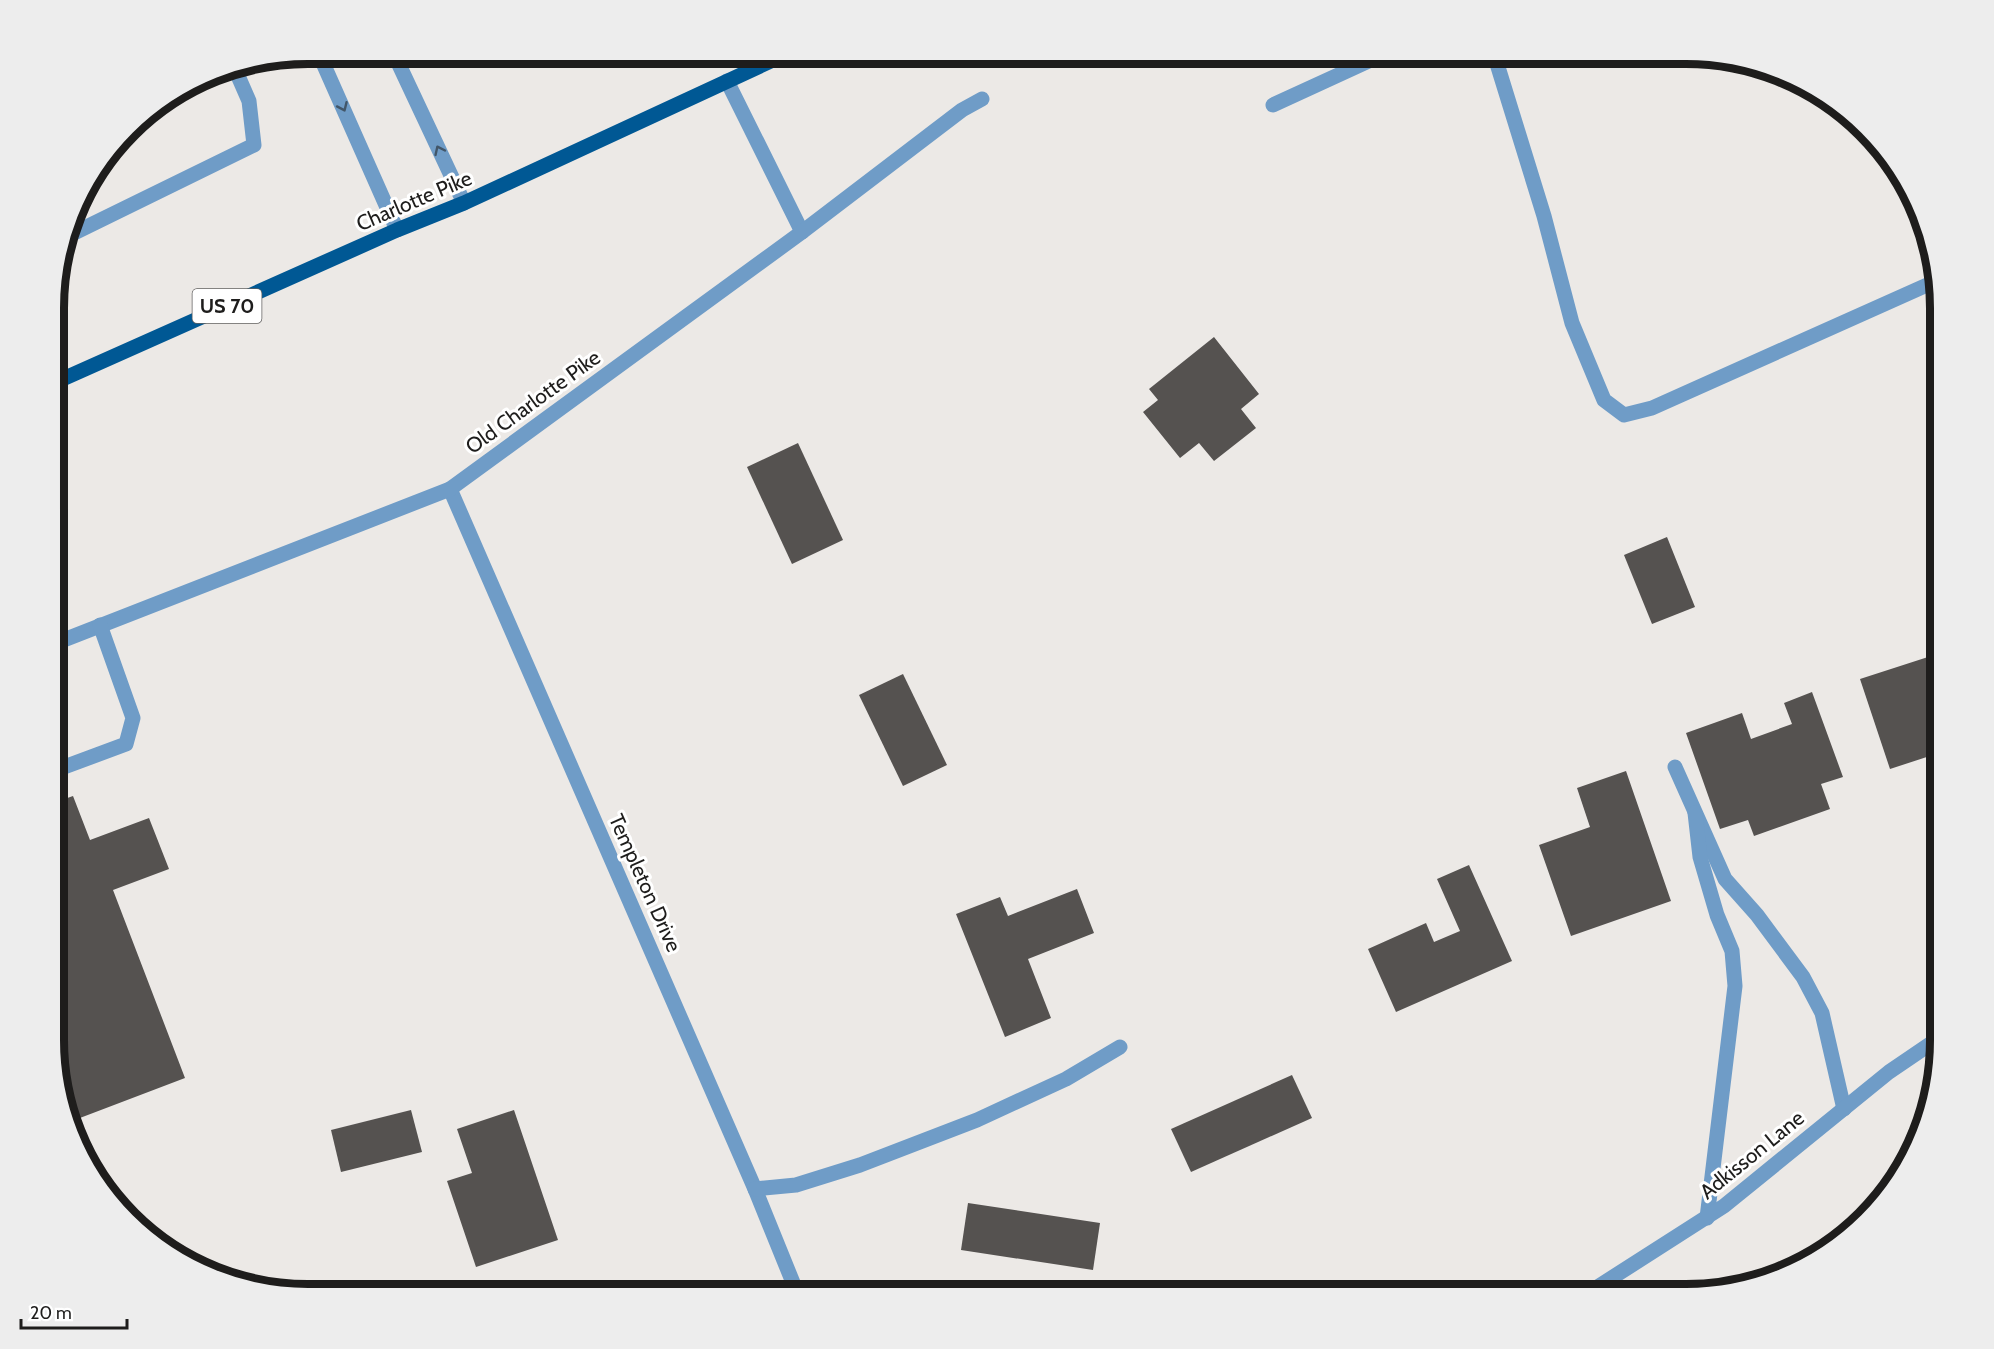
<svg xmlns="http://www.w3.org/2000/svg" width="1994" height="1349" font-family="Cabin,sans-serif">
<rect width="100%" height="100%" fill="#ece9e6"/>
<!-- building -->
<g fill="#555250">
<polygon points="1214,337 1259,394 1241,409 1256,428 1214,461 1199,443 1180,458 1143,412 1158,400 1149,389"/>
<polygon points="798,443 843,540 792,564 747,467"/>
<polygon points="1667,537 1695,607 1652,624 1624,555"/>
<polygon points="1928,657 1935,678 1939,676 1939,753 1890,769 1860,679"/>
<polygon points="903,674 947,765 903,786 859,695"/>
<polygon points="1812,692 1843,777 1821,784 1830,809 1754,836 1748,820 1720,829 1686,733 1742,713 1751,739 1792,724 1784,703"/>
<polygon points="1626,771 1671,901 1571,936 1539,845 1590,827 1577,788"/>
<polygon points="73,796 90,840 149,818 169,869 113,890 185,1078 72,1121 56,1073 56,802"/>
<polygon points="1469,865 1512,961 1396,1012 1368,949 1426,923 1434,942 1460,931 1437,879"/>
<polygon points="1077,889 1094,933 1028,959 1051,1018 1005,1037 956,914 1000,897 1008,916"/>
<polygon points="1292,1075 1312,1118 1191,1172 1171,1129"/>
<polygon points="411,1110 422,1152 341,1172 331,1130"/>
<polygon points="514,1110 558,1240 476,1267 447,1181 472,1173 457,1129"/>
<polygon points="968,1203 1100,1223 1093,1270 961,1250"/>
</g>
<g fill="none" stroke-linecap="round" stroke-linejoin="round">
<!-- minor -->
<g stroke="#6f9cc7" stroke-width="15">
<polyline points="319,54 397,230"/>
<polyline points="394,54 464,203"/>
<polyline points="1494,54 1544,216 1572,323 1604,400 1624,415 1652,408 1936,281"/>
<polyline points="727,81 802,232"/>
<polyline points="1273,105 1384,54"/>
<polyline points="68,236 254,145 249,101 235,69"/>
<polyline points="450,489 755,1189 798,1295"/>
<polyline points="56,643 450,489 802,232 962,110 982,99"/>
<polyline points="1675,767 1725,879 1757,915 1803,977 1822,1013 1844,1109"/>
<polyline points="56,770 126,744 133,718 100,625"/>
<polyline points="1695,813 1700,857 1717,915 1732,951 1735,986 1707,1218"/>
<polyline points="755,1189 796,1185 860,1165 977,1120 1066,1079 1120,1047"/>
<polyline points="1585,1295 1724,1206 1889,1072 1939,1038"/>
</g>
<!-- major -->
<polyline stroke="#005894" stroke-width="15" points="56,382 397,230 464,203 786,54"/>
</g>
<!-- one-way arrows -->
<defs><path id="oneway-chevron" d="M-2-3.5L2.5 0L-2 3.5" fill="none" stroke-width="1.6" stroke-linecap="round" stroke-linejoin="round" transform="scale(1.5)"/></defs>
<g stroke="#425669">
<use href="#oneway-chevron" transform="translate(343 107) rotate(66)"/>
<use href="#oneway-chevron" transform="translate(439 150) rotate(-115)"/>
</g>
<g text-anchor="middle" stroke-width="6" stroke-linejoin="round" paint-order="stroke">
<!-- shield labels -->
<rect fill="#fff" stroke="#626160" stroke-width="1.5" x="192.5" y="289" width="69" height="34" rx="4.5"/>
<g font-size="20" font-weight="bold" fill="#1e1d1c">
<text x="227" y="313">US 70</text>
</g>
<!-- street labels -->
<g font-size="21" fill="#1e1d1c" stroke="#fff">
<text transform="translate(414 201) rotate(-23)" y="7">Charlotte Pike</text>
<text transform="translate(533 402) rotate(-36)" y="7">Old Charlotte Pike</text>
<text transform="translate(645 883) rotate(66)" y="7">Templeton Drive</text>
<text transform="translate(1752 1155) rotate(-39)" y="7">Adkisson Lane</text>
</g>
</g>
<!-- crop -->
<path d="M0 0H1994V1349H0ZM308 64H1686A244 244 0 0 1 1930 308V1040A244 244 0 0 1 1686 1284H308A244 244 0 0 1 64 1040V308A244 244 0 0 1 308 64Z" fill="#ededed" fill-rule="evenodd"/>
<path fill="none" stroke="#1e1d1c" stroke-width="8" d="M308 64H1686A244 244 0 0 1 1930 308V1040A244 244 0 0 1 1686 1284H308A244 244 0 0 1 64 1040V308A244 244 0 0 1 308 64Z"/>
<!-- scale -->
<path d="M21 1319v9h106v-9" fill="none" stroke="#1e1d1c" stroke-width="3"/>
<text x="30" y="1319" font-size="18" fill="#1e1d1c" stroke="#ffffff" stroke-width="4.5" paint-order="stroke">20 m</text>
</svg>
